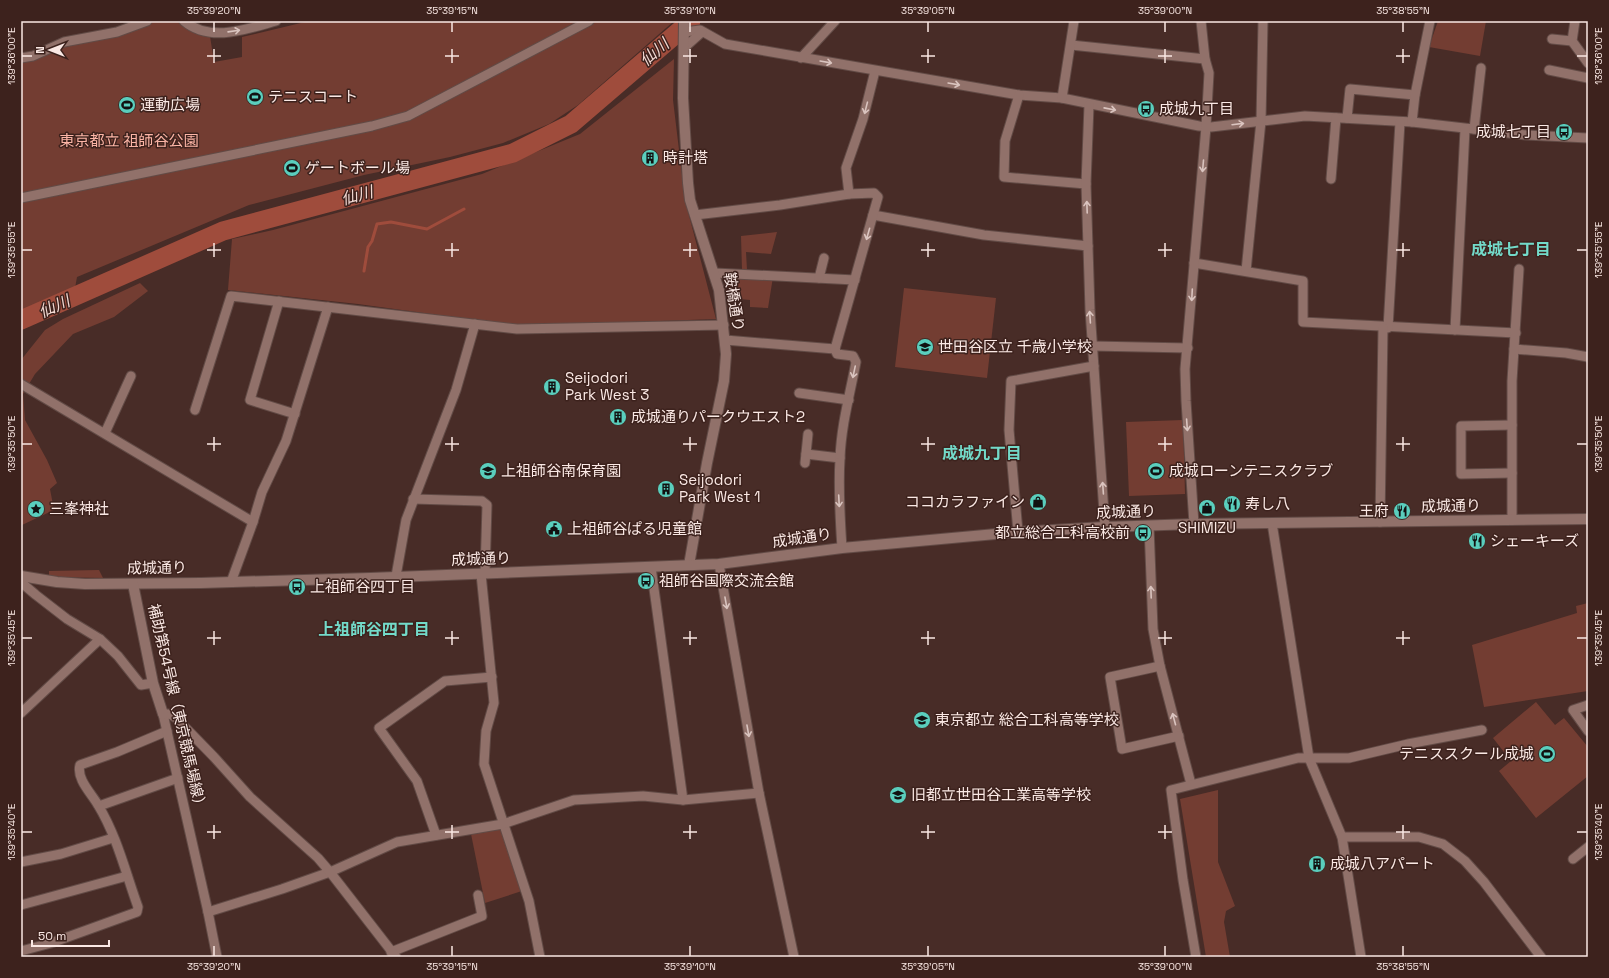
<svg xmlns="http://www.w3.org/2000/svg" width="1609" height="978" font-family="'Space Grotesk','Noto Sans JP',sans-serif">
<rect width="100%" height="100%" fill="#482c27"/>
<!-- green -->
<g fill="#733d32">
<polygon points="154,21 179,21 210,36 214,62 242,57 242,37 309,21 674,21 578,105 549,124 503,143 450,157 364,175 249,205 77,277 75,288 21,317 21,61 60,46 126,32"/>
<polygon points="1438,21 1486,21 1480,56 1429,47"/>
<polygon points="674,59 673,100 685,200 716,319 519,326 358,304 228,290 232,239 273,230 482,174 580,134"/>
<polygon points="777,232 771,254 746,252 747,270 742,270 741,236"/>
<polygon points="726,275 773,277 768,308 750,307 750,300 730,298"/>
<polygon points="140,283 148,291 114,317 73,334 35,374 23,394 25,420 47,460 57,483 50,489 54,510 22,525 21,360 45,330 63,319"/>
<polygon points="904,288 996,298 987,378 895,367"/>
<polygon points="1183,420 1185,494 1129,496 1126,422"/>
<polygon points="99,570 103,578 49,577 49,571"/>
<polygon points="1588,603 1588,691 1484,707 1472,645 1577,613 1576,606"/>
<polygon points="1536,702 1555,725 1564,718 1588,747 1588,776 1536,818 1499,771 1511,761 1493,738"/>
<polygon points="1218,790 1218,862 1235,906 1226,911 1224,922 1230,957 1206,957 1180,799"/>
<polygon points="501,823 525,890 485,903 470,829"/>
</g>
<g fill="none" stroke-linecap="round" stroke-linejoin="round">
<!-- stream -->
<polyline stroke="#9f4c3c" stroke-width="3" points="364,271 368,247 372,241 377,224 391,222 427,229 464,209"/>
<!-- river -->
<polyline stroke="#9f4c3c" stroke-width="19" points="21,320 223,231 513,153 571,124 691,21"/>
<!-- minor casing -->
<g stroke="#624b46" stroke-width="11">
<g id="minor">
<path d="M184,21c26,22 63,8 92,0"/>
<polyline points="1575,21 1572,41 1588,63"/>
<polyline points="684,32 700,30 725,44 1019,95 1062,98 1199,126 1211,127 1305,116 1412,122 1526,135 1588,138"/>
<polyline points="1552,39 1572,41"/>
<polyline points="1071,45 1205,59"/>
<polyline points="684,48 702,32"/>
<polyline points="21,58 33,56 64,42 117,32 147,21"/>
<polyline points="801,58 835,21"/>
<polyline points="1549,70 1588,78"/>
<polyline points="1019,95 1005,141 1004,177 1086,184"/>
<polyline points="1062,98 1074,21"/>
<polyline points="1089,105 1086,184 1090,310 1105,527"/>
<polyline points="1347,118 1350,89 1415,95"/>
<polyline points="1412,122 1415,95 1430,21"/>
<polyline points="1474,129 1481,68"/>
<polyline points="1331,179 1336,118"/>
<polyline points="21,198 372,126 408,116 589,21"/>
<polyline points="695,215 780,205 849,194"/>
<polyline points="873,215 984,235 1088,246"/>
<polyline points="1194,263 1303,281 1303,322 1516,333"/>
<polyline points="1246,271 1261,121 1263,21"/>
<polyline points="715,273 855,280"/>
<polyline points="819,278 824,258"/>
<polyline points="279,301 250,400 295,414"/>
<polyline points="1388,328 1400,122"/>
<polyline points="1455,330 1465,129"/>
<polyline points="725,340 835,349"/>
<polyline points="1092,346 1188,348"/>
<polyline points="1514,349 1566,353 1588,357"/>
<polyline points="21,384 253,522"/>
<polyline points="799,393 849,400"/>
<polyline points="195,410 231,296 517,329 724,325"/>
<polyline points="1512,425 1461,426 1461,474 1512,473"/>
<polyline points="105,433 131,376"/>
<polyline points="806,454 840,458"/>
<polyline points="805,463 808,434"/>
<polyline points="413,499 482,501 487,505 485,573"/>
<polyline points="1512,520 1512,381 1519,269"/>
<polyline points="1380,522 1383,328"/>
<polyline points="1272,523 1309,758 1342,837 1361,957"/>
<polyline points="1194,524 1186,401 1185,369 1206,127 1209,73 1205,59 1201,21"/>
<polyline points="1149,526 1153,629 1160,666 1191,784"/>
<polyline points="1018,532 1009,430 1011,381 1094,366"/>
<path d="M842,548c-2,-30 -4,-59 -2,-89 1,-33 10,-65 16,-97l-3,-6 -16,-2 -2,-5 43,-152 -4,-4 -25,1 -3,-26 17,-49 12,-48"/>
<polyline points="719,564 759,793 794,957"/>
<polyline points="651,567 683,800"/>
<polyline points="481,574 494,703 486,731 484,764 529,901 540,957"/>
<polyline points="21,576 23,584 36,595 67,619 100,639 118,656 141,685 153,683"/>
<polyline points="396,576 406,520 456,390 475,324"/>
<polyline points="231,582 253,522 262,492 286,441 328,307"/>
<polyline points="1160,666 1110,677 1122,749 1179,736"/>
<polyline points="1588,705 1573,710 1588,731"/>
<polyline points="21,713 100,639"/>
<polyline points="99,806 178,778"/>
<polyline points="436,835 417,781 379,728 445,681 492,677"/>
<polyline points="1342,837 1419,837 1443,844 1465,861 1484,882 1541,957"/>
<polyline points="1573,859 1588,847"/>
<polyline points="21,862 61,854 113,838"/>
<polyline points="21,905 127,876"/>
<polyline points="208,912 282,889 330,872 397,842 503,824 574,800 643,796 683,800 759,793"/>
<path d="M21,951l30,-8 86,-31 1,-5c-12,-33 -21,-71 -40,-102 -6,-11 -22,-26 -18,-40l37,-13 50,-21"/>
<polyline points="391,952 482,916 478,895"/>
<polyline points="217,957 208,912 163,714 170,714 176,718 214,757 250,797 318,858 330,872 396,957"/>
<polyline points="1196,957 1183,880 1171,790 1298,758 1349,758 1408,744 1482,730"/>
</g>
</g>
<!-- tertiary casing -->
<g stroke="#624b46" stroke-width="12">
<g id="tertiary">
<polyline points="684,21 683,98 688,183 690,200 719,290 726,354 724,381 707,463 689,565"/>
<polyline points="21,576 57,582 85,584 201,583 370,578 719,564 842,548 1018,532 1105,527 1194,524 1588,519"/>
<polyline points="133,584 153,683 163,714"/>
</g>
</g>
<!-- minor -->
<use href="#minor" stroke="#91716a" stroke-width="9"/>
<!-- tertiary -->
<use href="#tertiary" stroke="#91716a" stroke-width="10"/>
</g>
<!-- one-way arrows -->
<defs><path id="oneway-shaft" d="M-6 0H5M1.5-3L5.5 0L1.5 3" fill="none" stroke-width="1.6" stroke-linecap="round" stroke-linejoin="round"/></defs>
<g stroke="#dac4bf">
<use href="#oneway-shaft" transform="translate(234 31) rotate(-8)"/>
<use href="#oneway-shaft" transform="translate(826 62) rotate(10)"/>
<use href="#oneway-shaft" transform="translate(954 84) rotate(10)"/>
<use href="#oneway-shaft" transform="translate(866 108) rotate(104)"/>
<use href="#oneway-shaft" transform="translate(1110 109) rotate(11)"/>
<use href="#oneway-shaft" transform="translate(1238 124) rotate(-7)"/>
<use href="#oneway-shaft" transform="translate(1203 166) rotate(95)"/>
<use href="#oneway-shaft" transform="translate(1087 207) rotate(-92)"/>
<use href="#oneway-shaft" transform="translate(868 234) rotate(106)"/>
<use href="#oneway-shaft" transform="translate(1192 295) rotate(93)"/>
<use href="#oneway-shaft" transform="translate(1090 317) rotate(-94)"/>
<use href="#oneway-shaft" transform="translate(854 372) rotate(102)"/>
<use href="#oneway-shaft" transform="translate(1187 425) rotate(86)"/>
<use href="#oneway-shaft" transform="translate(1103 488) rotate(-94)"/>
<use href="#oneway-shaft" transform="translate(839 501) rotate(87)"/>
<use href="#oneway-shaft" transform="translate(1151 592) rotate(-92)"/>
<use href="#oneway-shaft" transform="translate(726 603) rotate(80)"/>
<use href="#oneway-shaft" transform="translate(1174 719) rotate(-105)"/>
<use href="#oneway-shaft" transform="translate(748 731) rotate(80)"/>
</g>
<!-- ticks -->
<path fill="none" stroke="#fae8e4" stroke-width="1.5" d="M214,22v10M452,22v10M690,22v10M928,22v10M1165,22v10M1403,22v10M214,49v14M452,49v14M690,49v14M928,49v14M1165,49v14M1403,49v14M22,56h10M207,56h14M445,56h14M683,56h14M921,56h14M1158,56h14M1396,56h14M1577,56h10M214,243v14M452,243v14M690,243v14M928,243v14M1165,243v14M1403,243v14M22,250h10M207,250h14M445,250h14M683,250h14M921,250h14M1158,250h14M1396,250h14M1577,250h10M214,437v14M452,437v14M690,437v14M928,437v14M1165,437v14M1403,437v14M22,444h10M207,444h14M445,444h14M683,444h14M921,444h14M1158,444h14M1396,444h14M1577,444h10M214,631v14M452,631v14M690,631v14M928,631v14M1165,631v14M1403,631v14M22,638h10M207,638h14M445,638h14M683,638h14M921,638h14M1158,638h14M1396,638h14M1577,638h10M214,825v14M452,825v14M690,825v14M928,825v14M1165,825v14M1403,825v14M22,832h10M207,832h14M445,832h14M683,832h14M921,832h14M1158,832h14M1396,832h14M1577,832h10M214,946v10M452,946v10M690,946v10M928,946v10M1165,946v10M1403,946v10"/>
<!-- icons -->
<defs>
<g id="stadium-disc" transform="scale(0.9)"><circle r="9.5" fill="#5acebd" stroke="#3d221d"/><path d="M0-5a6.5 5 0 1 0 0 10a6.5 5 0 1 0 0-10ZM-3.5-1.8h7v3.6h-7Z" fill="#111"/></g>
<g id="bus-disc" transform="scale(0.9)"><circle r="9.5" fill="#5acebd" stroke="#3d221d"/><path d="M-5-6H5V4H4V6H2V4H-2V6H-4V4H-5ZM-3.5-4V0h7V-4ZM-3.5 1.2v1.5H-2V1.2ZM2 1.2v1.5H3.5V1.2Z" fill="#111"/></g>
<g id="building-disc" transform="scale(0.9)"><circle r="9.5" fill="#5acebd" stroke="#3d221d"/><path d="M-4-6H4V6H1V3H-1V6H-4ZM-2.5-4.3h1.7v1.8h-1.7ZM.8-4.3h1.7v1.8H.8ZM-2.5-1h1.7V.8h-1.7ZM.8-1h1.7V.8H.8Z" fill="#111"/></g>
<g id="school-disc" transform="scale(0.9)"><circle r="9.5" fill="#5acebd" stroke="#3d221d"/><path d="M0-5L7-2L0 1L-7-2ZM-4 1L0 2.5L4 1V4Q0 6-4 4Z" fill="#111"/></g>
<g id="shop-disc" transform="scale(0.9)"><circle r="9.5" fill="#5acebd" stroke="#3d221d"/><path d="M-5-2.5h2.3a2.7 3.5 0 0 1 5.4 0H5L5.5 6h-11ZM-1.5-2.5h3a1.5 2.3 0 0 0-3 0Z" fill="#111"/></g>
<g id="restaurant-disc" transform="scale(0.9)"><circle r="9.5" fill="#5acebd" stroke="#3d221d"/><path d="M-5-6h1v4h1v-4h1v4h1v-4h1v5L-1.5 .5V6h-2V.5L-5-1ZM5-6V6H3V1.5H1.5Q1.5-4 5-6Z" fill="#111"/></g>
<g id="sight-disc" transform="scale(0.9)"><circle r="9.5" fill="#5acebd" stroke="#3d221d"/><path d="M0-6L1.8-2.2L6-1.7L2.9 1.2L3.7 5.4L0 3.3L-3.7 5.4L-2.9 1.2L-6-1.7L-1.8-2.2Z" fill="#111"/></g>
<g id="civic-disc" transform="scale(0.9)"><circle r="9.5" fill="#5acebd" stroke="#3d221d"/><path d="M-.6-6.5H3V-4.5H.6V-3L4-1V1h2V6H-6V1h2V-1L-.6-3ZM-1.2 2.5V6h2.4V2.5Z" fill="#111"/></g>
</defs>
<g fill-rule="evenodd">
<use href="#stadium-disc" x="255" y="97"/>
<use href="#stadium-disc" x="127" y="105"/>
<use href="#bus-disc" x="1146" y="109"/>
<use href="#bus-disc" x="1564" y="132"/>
<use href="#building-disc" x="650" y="158"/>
<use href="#stadium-disc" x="292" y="168"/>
<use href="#school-disc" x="925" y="347"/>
<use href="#building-disc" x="552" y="387"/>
<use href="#building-disc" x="618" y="417"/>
<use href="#school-disc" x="488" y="471"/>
<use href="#stadium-disc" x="1156" y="471"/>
<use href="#building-disc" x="666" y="489"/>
<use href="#shop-disc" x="1038" y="502"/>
<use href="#restaurant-disc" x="1232" y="504"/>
<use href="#shop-disc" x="1207" y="508"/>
<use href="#sight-disc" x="36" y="509"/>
<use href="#restaurant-disc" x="1402" y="511"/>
<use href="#civic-disc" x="554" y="529"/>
<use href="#bus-disc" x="1143" y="533"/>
<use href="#restaurant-disc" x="1477" y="541"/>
<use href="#bus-disc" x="646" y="581"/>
<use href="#bus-disc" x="297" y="587"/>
<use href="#school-disc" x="922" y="720"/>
<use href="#stadium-disc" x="1547" y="754"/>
<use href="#school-disc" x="898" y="795"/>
<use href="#building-disc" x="1317" y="864"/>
</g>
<g text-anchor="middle" stroke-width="3" stroke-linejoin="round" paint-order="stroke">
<!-- poi labels -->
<g font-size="15" fill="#fae8e4" stroke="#3d221d" text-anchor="start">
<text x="268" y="102">テニスコート</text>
<text x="140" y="110">運動広場</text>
<text x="1159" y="114">成城九丁目</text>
<text x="1551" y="137" text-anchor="end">成城七丁目</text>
<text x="663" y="163">時計塔</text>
<text x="305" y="173">ゲートボール場</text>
<text x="938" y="352">世田谷区立 千歳小学校</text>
<text x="565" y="383">Seijodori<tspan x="565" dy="17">Park West 3</tspan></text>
<text x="631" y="422">成城通りパークウエスト2</text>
<text x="501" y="476">上祖師谷南保育園</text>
<text x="1169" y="476">成城ローンテニスクラブ</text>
<text x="679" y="485">Seijodori<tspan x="679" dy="17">Park West 1</tspan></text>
<text x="1025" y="507" text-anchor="end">ココカラファイン</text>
<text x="1245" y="509">寿し八</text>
<text x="49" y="514">三峯神社</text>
<text x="1389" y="516" text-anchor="end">王府</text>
<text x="1207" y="533" text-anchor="middle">SHIMIZU</text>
<text x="567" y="534">上祖師谷ぱる児童館</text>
<text x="1130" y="538" text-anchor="end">都立総合工科高校前</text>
<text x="1490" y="546">シェーキーズ</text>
<text x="659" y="586">祖師谷国際交流会館</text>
<text x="310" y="592">上祖師谷四丁目</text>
<text x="935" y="725">東京都立 総合工科高等学校</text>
<text x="1534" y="759" text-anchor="end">テニススクール成城</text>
<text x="911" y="800">旧都立世田谷工業高等学校</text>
<text x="1330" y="869">成城八アパート</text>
</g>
<!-- park labels -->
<g font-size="15" fill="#fcb5a6" stroke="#3d221d">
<text x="129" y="146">東京都立 祖師谷公園</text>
</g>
<!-- street labels -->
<g font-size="15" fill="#fae8e4" stroke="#3d221d">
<text transform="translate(734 302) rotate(81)" y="5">鞍橋通り</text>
<text transform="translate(1451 506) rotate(-1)" y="5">成城通り</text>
<text transform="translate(1126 512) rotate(-2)" y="5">成城通り</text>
<text transform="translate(802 538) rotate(-8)" y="5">成城通り</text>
<text transform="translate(481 559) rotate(-2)" y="5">成城通り</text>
<text transform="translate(157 568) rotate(-1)" y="5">成城通り</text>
<text transform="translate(177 708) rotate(77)" y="5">補助第54号線（東京競馬場線）</text>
</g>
<!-- water labels -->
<g font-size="16" font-style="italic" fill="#f2d9d3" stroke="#3d221d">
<text transform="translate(654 52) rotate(-41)" y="6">仙川</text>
<text transform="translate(357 195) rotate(-15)" y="6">仙川</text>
<text transform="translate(54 306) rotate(-24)" y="6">仙川</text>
</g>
<!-- neighbourhood labels -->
<g font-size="16" font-weight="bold" fill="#73dac9" stroke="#3d221d">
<text x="1511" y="255">成城七丁目</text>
<text x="982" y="459">成城九丁目</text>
<text x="374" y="635">上祖師谷四丁目</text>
</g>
</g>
<!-- border -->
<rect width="1609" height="978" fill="none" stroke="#3d221d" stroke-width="44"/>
<!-- north arrow -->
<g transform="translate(50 50) rotate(270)" stroke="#3d221d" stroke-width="3" paint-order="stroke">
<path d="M0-3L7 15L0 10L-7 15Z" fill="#fae8e4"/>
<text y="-6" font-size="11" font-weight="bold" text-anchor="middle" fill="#fae8e4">N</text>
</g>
<!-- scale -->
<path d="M32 940v6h77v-6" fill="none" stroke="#fae8e4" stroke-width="2"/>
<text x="38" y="940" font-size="12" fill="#fae8e4" stroke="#3d221d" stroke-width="3" paint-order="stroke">50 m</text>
<rect x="22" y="22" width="1565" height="934" fill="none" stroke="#fae8e4" stroke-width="1.5"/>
<g font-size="10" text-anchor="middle" fill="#fae8e4">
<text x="214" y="14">35°39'20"N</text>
<text x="452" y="14">35°39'15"N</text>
<text x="690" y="14">35°39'10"N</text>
<text x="928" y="14">35°39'05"N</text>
<text x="1165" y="14">35°39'00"N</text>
<text x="1403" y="14">35°38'55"N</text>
<text transform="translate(1598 56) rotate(-90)" y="4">139°36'00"E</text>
<text transform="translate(11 56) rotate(-90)" y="4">139°36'00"E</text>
<text transform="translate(1598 250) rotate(-90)" y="4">139°35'55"E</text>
<text transform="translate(11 250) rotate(-90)" y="4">139°35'55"E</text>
<text transform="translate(1598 444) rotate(-90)" y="4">139°35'50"E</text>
<text transform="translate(11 444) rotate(-90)" y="4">139°35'50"E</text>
<text transform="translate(1598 638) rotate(-90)" y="4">139°35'45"E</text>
<text transform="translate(11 638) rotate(-90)" y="4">139°35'45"E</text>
<text transform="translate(1598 832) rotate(-90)" y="4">139°35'40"E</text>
<text transform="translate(11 832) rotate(-90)" y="4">139°35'40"E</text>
<text x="214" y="970">35°39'20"N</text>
<text x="452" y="970">35°39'15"N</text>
<text x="690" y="970">35°39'10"N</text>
<text x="928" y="970">35°39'05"N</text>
<text x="1165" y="970">35°39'00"N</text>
<text x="1403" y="970">35°38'55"N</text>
</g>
</svg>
